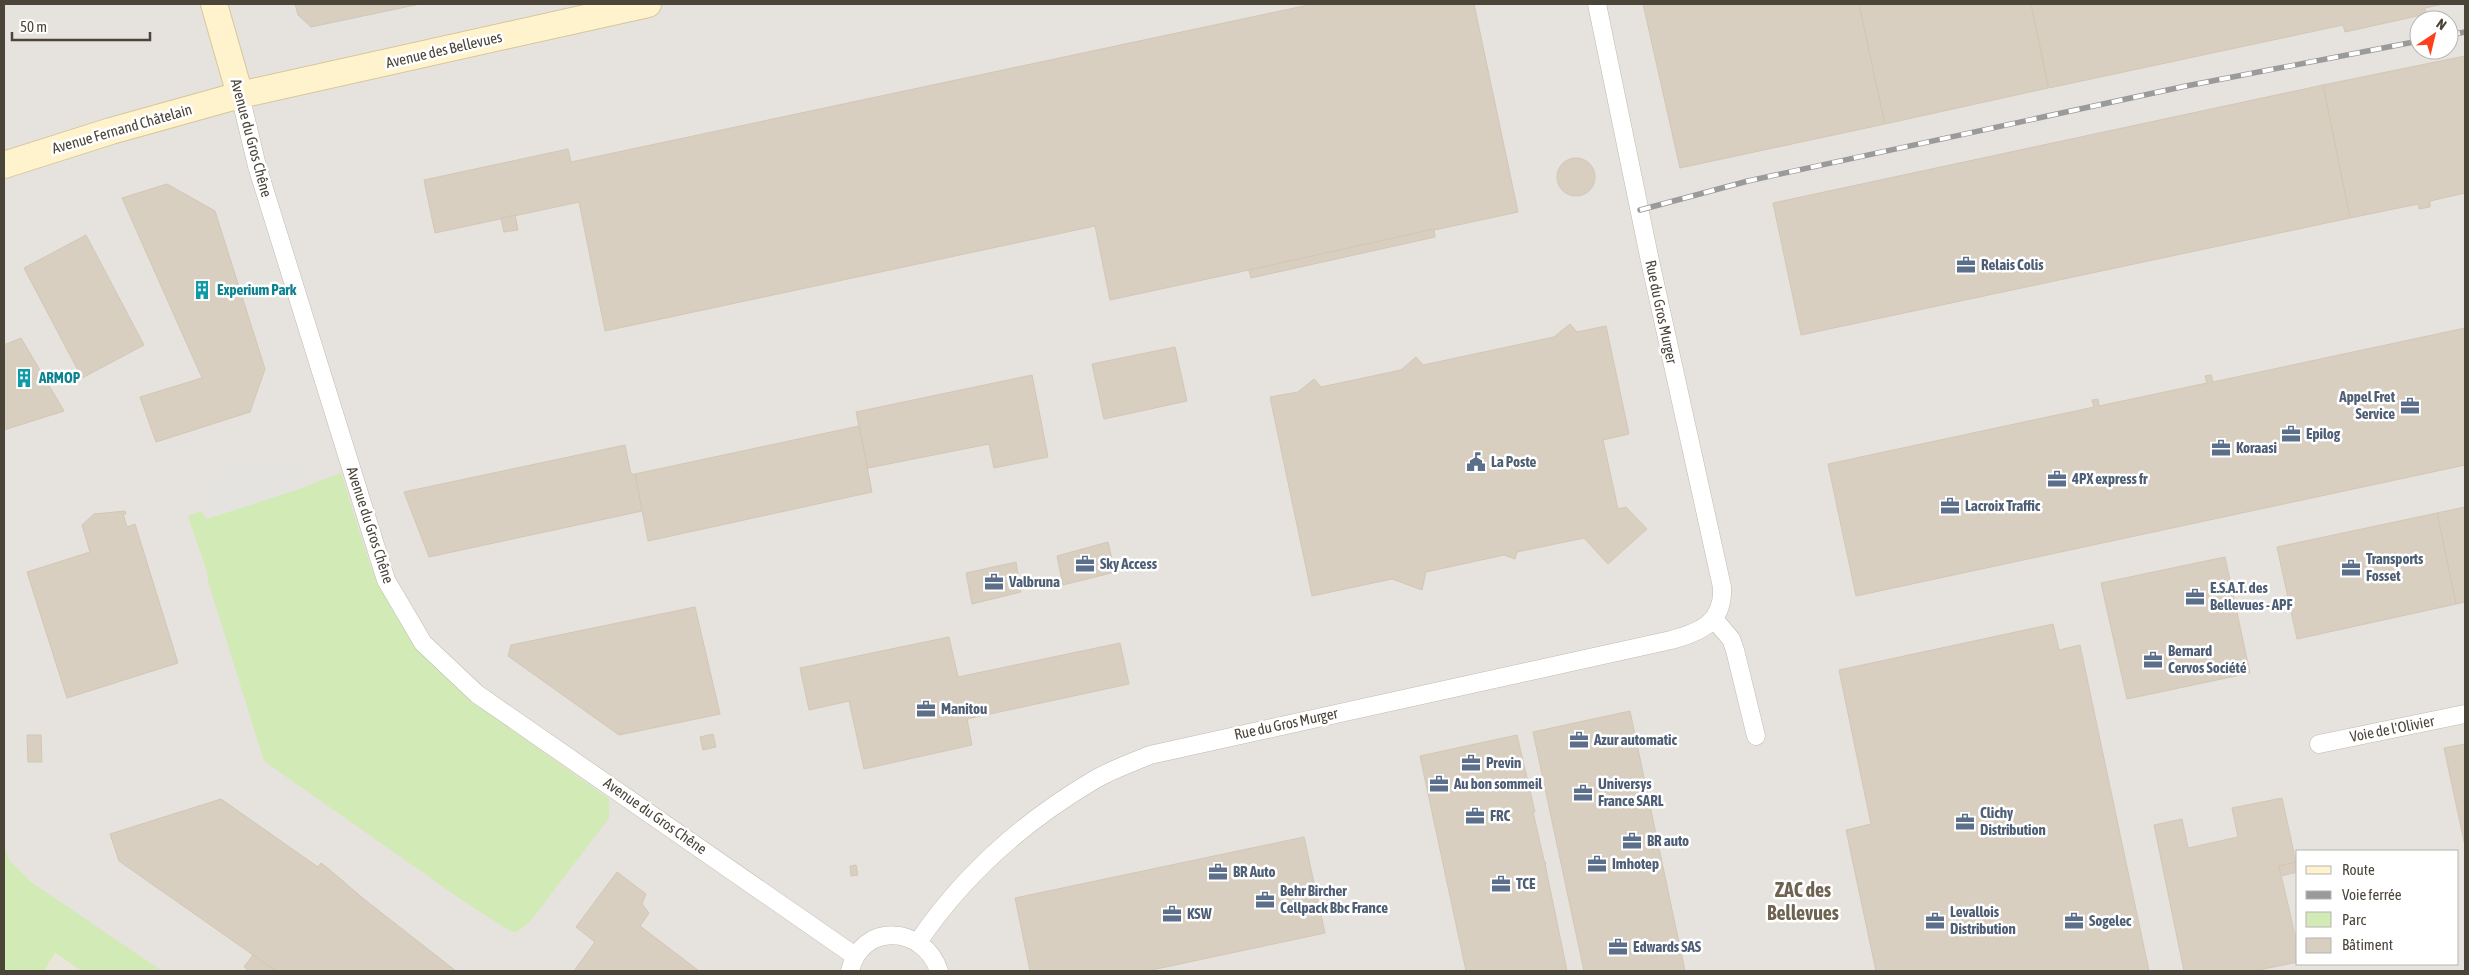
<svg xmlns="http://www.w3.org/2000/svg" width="2469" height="975" font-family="'Asap Condensed',sans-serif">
<rect width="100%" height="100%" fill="#f6f3ec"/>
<!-- residential -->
<polygon fill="#eae5da" points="55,953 82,971 44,971"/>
<!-- industrial -->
<path fill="#e6e2dd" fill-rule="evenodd" d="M4,4h2461v967h-2383l-78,-54zM2419,20h30v30h-30zM2298,851h160v113h-160z"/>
<!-- green -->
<g fill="#d2eab5">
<polygon points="341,473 370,564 382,591 410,637 470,700 609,799 609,818 529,923 516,932 510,931 462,900 264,761 208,581 207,571 188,516 202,511 206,519 296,490"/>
<polygon points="4,844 9,860 31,882 162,971 82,971 55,953 44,971 4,971"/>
</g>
<!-- parking -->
<g fill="#e5e3e0">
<polygon points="289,4 447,4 295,35"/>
<polygon points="277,452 281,464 300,458 305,473 292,477 296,490 206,519 200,502 187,506 185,498 205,492 200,477"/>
</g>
<!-- building -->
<g fill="#d8cfc1" stroke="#d3c7b4">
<polygon points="295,4 420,4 311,27 298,15"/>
<polygon points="1313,4 1474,4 1518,212 1110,300 1095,226 605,331 579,202 435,233 424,180 568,149 571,162"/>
<polygon points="1643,4 1859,4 1885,124 1680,168"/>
<polygon points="1859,4 2031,4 2048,88 1885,124"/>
<polygon points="2031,4 2443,4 2425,8 2426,14 2345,32 2343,25 2049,88"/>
<polygon points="2465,56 2465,193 2430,201 2430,207 2419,209 2418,204 2350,218 2323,85"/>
<polygon points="2323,85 2350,218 1801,335 1773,203"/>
<circle cx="1576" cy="177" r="19"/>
<polygon points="167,184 215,211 265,369 250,412 156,442 140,397 202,378 122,198"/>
<polygon points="515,215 518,230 504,232 501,218"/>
<polygon points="1434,229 1435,237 1251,278 1249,270"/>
<polygon points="86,235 144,345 82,378 24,268"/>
<polygon points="1570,324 1577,332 1606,326 1629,434 1603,440 1618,509 1626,507 1647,529 1608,564 1584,538 1517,552 1515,559 1504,555 1426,572 1422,590 1392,579 1312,596 1270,397 1298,392 1314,379 1321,387 1401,370 1416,357 1423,365 1554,337"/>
<polygon points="2465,328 2465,465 1856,596 1828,464 2094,407 2092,400 2098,399 2099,406 2207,383 2205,376 2211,375 2213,382"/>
<polygon points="21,338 64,411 4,430 4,345"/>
<polygon points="1175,347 1187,401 1104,419 1092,364"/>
<polygon points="1032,375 1048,457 994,468 989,444 868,468 856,412"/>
<polygon points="859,426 872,492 648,541 635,474"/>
<polygon points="625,445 631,474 635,474 642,511 429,557 404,492"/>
<polygon points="2465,507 2465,602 2456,604 2437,513"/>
<polygon points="125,511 126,514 123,514 127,527 135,524 178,663 67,698 27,572 90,552 82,525 94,514"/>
<polygon points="2437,513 2456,604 2297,639 2277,547"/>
<polygon points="1108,542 1115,572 1063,585 1057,556"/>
<polygon points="2225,557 2250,673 2127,699 2101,583"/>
<polygon points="1016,562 1021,592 972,604 966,573"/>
<polygon points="695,607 720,714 619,735 508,656 511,645"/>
<polygon points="2053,624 2059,650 2080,645 2149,971 1876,971 1846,830 1871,824 1839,670"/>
<polygon points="949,637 958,677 1120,643 1129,684 967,719 972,745 864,769 849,701 809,710 800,668"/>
<polygon points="1630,711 1685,971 1584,971 1533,732"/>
<polygon points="713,734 716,747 703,750 700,737"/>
<polygon points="27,735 41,735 42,762 28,762"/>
<polygon points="1517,735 1535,812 1533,812 1544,860 1546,864 1545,864 1567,971 1466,971 1420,756"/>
<polygon points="2465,744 2465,846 2444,748"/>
<polygon points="2282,798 2296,862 2279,866 2298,948 2298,962 2254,971 2184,971 2154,825 2182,819 2188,848 2238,837 2232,808"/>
<polygon points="221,799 318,867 321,863 330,870 365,900 456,971 276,971 119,861 110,834"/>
<polygon points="1304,837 1325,933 1147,971 1030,971 1015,898"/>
<polygon points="2296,862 2298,872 2281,876 2279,866"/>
<polygon points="856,865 858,875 851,876 850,866"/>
<polygon points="617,872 646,894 642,904 649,913 640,926 699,971 574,971 595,942 576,927"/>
<polygon points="253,955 276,971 250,971 244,967"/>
</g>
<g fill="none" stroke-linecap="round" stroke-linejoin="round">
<!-- street casing -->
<g stroke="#c2bbae" stroke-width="19">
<g id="street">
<polyline points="240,95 257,166 386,580 423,643 477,694 855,956"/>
<polyline points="1714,619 1731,639 1735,650 1756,736"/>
<polyline points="2319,744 2465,714"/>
<path d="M918,942c46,-68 105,-120 176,-162 17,-10 37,-17 56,-25l521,-115c30,-8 53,-18 51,-53l-72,-326 -53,-257"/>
<path d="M850,971c11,-49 74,-46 89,0"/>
</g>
</g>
<!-- secondary casing -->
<g stroke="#d6c79b" stroke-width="28">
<g id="secondary">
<polyline points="214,4 240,95"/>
<polyline points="4,165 111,131 240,95 648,4"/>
</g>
</g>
<!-- street -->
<use href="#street" stroke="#fff" stroke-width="18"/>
<!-- secondary -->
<use href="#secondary" stroke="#fff3cd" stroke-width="26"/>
<!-- rail casing -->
<g stroke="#9a9a9a" stroke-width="5.5">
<g id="rail">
<polyline points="2449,35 2465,32"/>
<polyline points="1640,210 1748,181 2186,86 2419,41"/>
</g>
</g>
<!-- rail -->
<use href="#rail" stroke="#fff" stroke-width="4" stroke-dasharray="11" stroke-linecap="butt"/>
</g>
<!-- icons -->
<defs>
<g id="office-bare" transform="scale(1.5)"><path d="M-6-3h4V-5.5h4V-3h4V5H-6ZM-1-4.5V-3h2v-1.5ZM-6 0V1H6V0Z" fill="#5c6f8a" stroke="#fff" stroke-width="2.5" paint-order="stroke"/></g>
<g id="building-bare" transform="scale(1.5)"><path d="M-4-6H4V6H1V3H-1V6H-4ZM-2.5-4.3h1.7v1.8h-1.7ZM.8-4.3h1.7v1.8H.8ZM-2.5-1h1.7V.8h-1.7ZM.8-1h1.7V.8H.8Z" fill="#0f9aa8" stroke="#fff" stroke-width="2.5" paint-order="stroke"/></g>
<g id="civic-bare" transform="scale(1.5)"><path d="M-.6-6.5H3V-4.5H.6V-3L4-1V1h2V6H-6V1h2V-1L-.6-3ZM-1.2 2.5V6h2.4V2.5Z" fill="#5c6f8a" stroke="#fff" stroke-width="2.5" paint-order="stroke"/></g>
</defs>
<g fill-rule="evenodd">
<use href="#office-bare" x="1966" y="265"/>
<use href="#building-bare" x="202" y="290"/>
<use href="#building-bare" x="24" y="378"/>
<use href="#office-bare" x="2410" y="406"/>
<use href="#office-bare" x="2291" y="434"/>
<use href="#office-bare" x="2221" y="448"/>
<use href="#civic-bare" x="1476" y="462"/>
<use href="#office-bare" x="2057" y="479"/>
<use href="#office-bare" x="1950" y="506"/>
<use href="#office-bare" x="1085" y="564"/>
<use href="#office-bare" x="2351" y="568"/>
<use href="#office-bare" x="994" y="582"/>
<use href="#office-bare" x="2195" y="597"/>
<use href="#office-bare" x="2153" y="660"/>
<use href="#office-bare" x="926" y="709"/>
<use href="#office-bare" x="1579" y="740"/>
<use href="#office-bare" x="1471" y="763"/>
<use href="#office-bare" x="1439" y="784"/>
<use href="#office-bare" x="1583" y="793"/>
<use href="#office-bare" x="1475" y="816"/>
<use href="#office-bare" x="1965" y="822"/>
<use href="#office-bare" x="1632" y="841"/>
<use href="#office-bare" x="1597" y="864"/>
<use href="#office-bare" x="1218" y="872"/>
<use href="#office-bare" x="1501" y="884"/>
<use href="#office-bare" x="1265" y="900"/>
<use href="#office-bare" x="1172" y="914"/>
<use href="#office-bare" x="1935" y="921"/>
<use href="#office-bare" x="2074" y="921"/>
<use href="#office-bare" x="1618" y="947"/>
</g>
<g text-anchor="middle" stroke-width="5" stroke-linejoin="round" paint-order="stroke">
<!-- street labels -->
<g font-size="15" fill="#4b4439" stroke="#fff">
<text transform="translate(444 50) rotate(-13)" y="5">Avenue des Bellevues</text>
<text transform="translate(122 129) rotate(-16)" y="5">Avenue Fernand Châtelain</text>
<text transform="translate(251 138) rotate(75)" y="5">Avenue du Gros Chêne</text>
<text transform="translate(1661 312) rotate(78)" y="5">Rue du Gros Murger</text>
<text transform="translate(370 525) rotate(72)" y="5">Avenue du Gros Chêne</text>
<text transform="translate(1286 724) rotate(-12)" y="5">Rue du Gros Murger</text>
<text transform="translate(2392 729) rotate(-11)" y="5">Voie de l'Olivier</text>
<text transform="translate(655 816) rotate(35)" y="5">Avenue du Gros Chêne</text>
</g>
<!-- service labels -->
<g font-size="15" font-weight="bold" fill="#4e5e75" stroke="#fff" text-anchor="start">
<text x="1981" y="270">Relais Colis</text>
<text x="2395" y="402" text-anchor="end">Appel Fret<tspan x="2395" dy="17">Service</tspan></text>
<text x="2306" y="439">Epilog</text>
<text x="2236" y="453">Koraasi</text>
<text x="1491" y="467">La Poste</text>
<text x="2072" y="484">4PX express fr</text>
<text x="1965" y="511">Lacroix Traffic</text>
<text x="2366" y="564">Transports<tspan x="2366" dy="17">Fosset</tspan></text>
<text x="1100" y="569">Sky Access</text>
<text x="1009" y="587">Valbruna</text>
<text x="2210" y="593">E.S.A.T. des<tspan x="2210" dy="17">Bellevues - APF</tspan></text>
<text x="2168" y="656">Bernard<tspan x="2168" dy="17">Cervos Société</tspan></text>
<text x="941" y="714">Manitou</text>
<text x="1594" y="745">Azur automatic</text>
<text x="1486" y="768">Previn</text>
<text x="1454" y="789">Au bon sommeil</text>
<text x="1598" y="789">Universys<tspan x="1598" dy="17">France SARL</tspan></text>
<text x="1980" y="818">Clichy<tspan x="1980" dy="17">Distribution</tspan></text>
<text x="1490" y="821">FRC</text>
<text x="1647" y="846">BR auto</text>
<text x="1612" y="869">Imhotep</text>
<text x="1233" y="877">BR Auto</text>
<text x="1516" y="889">TCE</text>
<text x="1280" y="896">Behr Bircher<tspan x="1280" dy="17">Cellpack Bbc France</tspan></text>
<text x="1950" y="917">Levallois<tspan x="1950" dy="17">Distribution</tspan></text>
<text x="1187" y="919">KSW</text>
<text x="2089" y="926">Sogelec</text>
<text x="1633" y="952">Edwards SAS</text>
</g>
<!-- culture labels -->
<g font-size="15" font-weight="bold" fill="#0d838f" stroke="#fff" text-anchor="start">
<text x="217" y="295">Experium Park</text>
<text x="39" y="383">ARMOP</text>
</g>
<!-- district labels -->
<g font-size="20" font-weight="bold" fill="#6e6250" stroke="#fff">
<text x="1803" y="897">ZAC des<tspan x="1803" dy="23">Bellevues</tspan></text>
</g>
</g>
<!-- border -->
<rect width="2469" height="975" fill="none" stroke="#4b4439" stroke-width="10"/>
<!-- legend -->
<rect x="2296" y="850" width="162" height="115" fill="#ffffff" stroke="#b7b4b0"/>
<rect x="2306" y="866" width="25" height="8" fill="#fff3cd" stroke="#b7b4b0"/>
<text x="2342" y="875" font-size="15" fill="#4b4439">Route</text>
<rect x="2306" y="891" width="25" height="8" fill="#9a9a9a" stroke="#b7b4b0"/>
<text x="2342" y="900" font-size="15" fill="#4b4439">Voie ferrée</text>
<rect x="2306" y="912" width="25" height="15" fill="#d2eab5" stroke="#b7b4b0"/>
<text x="2342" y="925" font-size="15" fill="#4b4439">Parc</text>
<rect x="2306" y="938" width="25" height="15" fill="#d8cfc1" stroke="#b7b4b0"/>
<text x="2342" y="950" font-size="15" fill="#4b4439">Bâtiment</text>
<!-- north arrow -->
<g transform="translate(2434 35) rotate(35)"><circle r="24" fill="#ffffff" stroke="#b7b4b0"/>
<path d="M0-4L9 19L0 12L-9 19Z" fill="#fc3f1d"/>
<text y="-8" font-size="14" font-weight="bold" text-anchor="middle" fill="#4b4439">N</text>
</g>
<!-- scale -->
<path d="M12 32v8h138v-8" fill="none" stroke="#4b4439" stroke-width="2.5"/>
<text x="20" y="32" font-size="15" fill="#4b4439" stroke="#ffffff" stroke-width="4" paint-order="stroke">50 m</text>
</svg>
